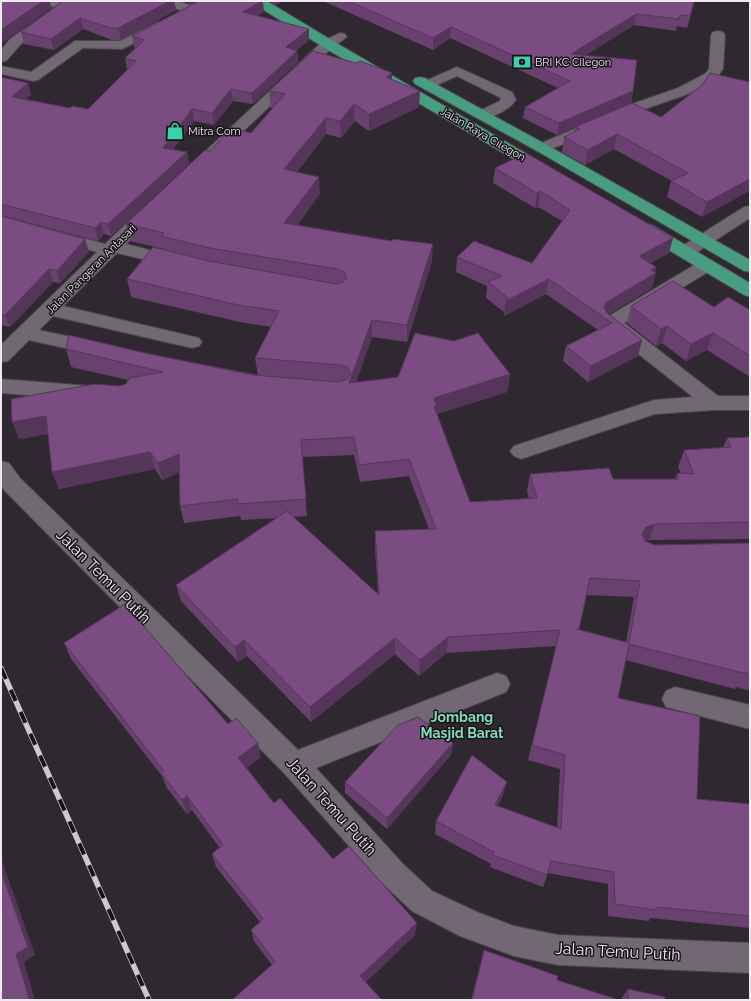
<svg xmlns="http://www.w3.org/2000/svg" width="751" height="1001" font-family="Raleway,sans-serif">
<rect width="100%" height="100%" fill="#302831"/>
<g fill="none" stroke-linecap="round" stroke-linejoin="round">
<!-- minor casing -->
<g stroke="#4c454d" stroke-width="2">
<g id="minor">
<polygon points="45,1 60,1 69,8 20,45 6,61 1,62 1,50 10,39 54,8"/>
<polygon points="163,1 179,1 189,5 199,1 215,1 213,4 189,14 165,4"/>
<polygon points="158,22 163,23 165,26 163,29 122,49 83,48 38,80 33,81 1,74 1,66 31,72 75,41 120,41"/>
<polygon points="718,31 723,32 725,35 723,69 715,80 688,94 645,109 547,151 542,153 537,151 534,148 537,145 635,103 678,88 705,74 709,69 711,35 713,32"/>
<polygon points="340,33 345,34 347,37 333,47 220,153 215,155 210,153 207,150 210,147 323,41"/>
<path d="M457,67l55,25 4,8c-7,10 -27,21 -39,18l-2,-3 2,-3 23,-11 1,-3 -44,-22 -29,13 -5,-1 -2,-3 2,-3z"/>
<polygon points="750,206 750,218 691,256 685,257 679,256 676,252 679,248 744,207"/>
<polygon points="149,207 155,208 157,212 126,244 181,258 184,262 181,266 175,267 117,253 63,306 199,338 202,342 199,346 192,348 53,316 39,330 103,344 106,349 103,354 96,355 29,340 8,361 1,362 1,345 97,252 1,226 1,216 105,244 143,208"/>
<polygon points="707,260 713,261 716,265 713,269 624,323 718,396 750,396 750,410 714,410 655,414 521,459 514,456 510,451 514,446 654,400 693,397 604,327 602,323 604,319 701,261"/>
<polygon points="1,379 90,386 97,388 100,393 97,398 90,400 1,393"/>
<polygon points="1,461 9,463 20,478 298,750 497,673 506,676 510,684 506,692 316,768 402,863 432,891 477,912 514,926 558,935 750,943 750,973 558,965 514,956 460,936 412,911 382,883 284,773 4,490 1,485"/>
<polygon points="675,687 750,705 750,729 666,707 662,699 666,691"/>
</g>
</g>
<!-- highway casing -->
<g stroke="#4c454d" stroke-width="2">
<g id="highway">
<polygon points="252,1 267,1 333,41 551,168 553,171 551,174 545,176 539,174 323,47 254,4"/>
<polygon points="420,77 425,78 547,145 750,260 750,272 744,271 537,151 415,84 413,81 415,78"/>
<polygon points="646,224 652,225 750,283 750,297 744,295 640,233 638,229 640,225"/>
</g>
</g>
<!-- minor -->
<use href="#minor" fill="#716873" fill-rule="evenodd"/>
<!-- highway -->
<use href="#highway" fill="#489c7f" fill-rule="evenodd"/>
<!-- rail casing -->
<g stroke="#cec9cf" stroke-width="5.5">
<polyline id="rail" points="1,668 149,1000"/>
</g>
<!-- rail -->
<use href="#rail" stroke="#161216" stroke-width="4" stroke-dasharray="12" stroke-linecap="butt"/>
</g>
<!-- wall -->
<g fill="#69416f" fill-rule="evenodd">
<polygon points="62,1 174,1 176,10 121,40 112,40 83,29 54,50 24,44 21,32"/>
<polygon points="183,1 195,1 189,3"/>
<polygon points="270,1 282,1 276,5"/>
<polygon points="323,1 695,1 687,28 677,26 676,31 634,25 586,55 633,91 631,103 661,117 750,82 702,217 667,197 671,181 672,181 614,149 585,165 562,152 564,137 574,132 575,127 557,135 523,118 525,107 558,88 450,38 433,50"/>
<polygon points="264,12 257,16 309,40 297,50 298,62 253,104 233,101 214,125 194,121 173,149 187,152 189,164 111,236 104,234 98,241 1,215 1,77 28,83 31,95 26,99 70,108 88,109 127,70 125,58 136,48 134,47 132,36"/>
<path d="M392,79l27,28 -50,24 -14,-10 -14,17 -15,-4 -29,38 23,22 -23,31 135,36 -25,81 -35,-5 -16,45 154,-8 -3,18 -70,22 33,88 59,-3 -2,-8 3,-17 83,5h62l2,-6h4l-3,-6 6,-17 39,-2 4,-10 23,-1v102l-101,1 -3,2 9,3 95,-2v148l-14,-4 -1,2 -110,-29 -7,38 79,101 53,5v124l-100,-10 -1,3 -41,-5v-32l-60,-11 -5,14 -53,-20 1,-3 -56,-30 1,-13 67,-26 -5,11 59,21 3,-58 -32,-9 28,-114 -110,7 -27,23 -24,-22 -84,68 -64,-66 -9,6 -57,-61 -5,-16 101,-67 -36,2 -1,-4 -56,7 -4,-17 -1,-34 -17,8 -7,-11 -96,20 -7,-17 -4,-38 -29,5 100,-53 7,-2 2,-4 -57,-13 -5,-18 79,4 113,22 -3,-17 16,-31 -31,-5 -109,-25 -4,-18 37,-30 -34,-8 -4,-17 84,-73 41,-18 22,-25h-2l-2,-17zM354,455l6,27 49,-6 20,53 -54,2v17l3,46 -85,-77 14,-1 -5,-59zM587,595l47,2 -8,45 -47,-12z"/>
<polygon points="495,168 669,253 650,263 656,267 652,288 609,314 642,340 638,356 588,382 563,361 566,346 598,330 546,294 504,316 504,312 486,298 487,286 456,272 457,257 532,263 562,221 538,207 535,208 493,183"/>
<polygon points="1,216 85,239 89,252 60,283 53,282 10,327 1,325"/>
<polygon points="631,306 714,307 750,310 750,377 707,350 686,361 662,343 656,346 627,323"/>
<polygon points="64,643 228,724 261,757 247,768 274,803 415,935 366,982 272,965 254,941 251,930 260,922 216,867 212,854 219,847 192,810 187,814 167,788 162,776 71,659"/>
<polygon points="453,743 451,755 387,829 345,793 345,782"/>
<polygon points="484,950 557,980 619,1000 471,1000"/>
<polygon points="628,989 665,1000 621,1000 621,999"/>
</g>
<!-- shaded-wall -->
<g fill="#55355a">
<polygon points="43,1 50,1 51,8 1,44 1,30"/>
<polygon points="170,1 174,1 176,10 121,40 118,28"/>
<polygon points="189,1 195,1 189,3"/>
<polygon points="262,1 263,1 264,12 244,23 243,12"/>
<polygon points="276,1 282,1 276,5"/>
<polygon points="636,14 634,25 569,65 571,54"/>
<polygon points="80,18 83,29 54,50 51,39"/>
<polygon points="451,27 450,38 433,50 433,38"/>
<polygon points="309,29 309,40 287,59 286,47"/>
<polygon points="297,51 298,62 253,104 252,93"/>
<polygon points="392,73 392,89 386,77"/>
<polygon points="28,83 31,95 15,108 12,97"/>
<polygon points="231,89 233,101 214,125 212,113"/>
<polygon points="420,91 419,107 369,131 369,114"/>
<polygon points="633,91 631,103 557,135 559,123"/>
<polygon points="354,104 355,121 341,138 340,121"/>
<polygon points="192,109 194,121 165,160 163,148"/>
<polygon points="326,118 326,134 285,186 284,169"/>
<polygon points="617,134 614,149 585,165 588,150"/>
<polygon points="187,152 189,164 111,236 108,224"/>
<polygon points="319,177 320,194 286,241 284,223"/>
<polygon points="750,179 750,191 702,217 707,202"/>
<polygon points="540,191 538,207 535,208 537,193"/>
<polygon points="101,222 104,234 98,241 95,228"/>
<polygon points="673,238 669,253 635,272 639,256"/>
<polygon points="85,239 89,252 60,283 57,271"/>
<polygon points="433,244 432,261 407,342 407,325"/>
<polygon points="656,267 654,274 656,273 652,288 604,317 604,307 607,302 651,270"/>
<polygon points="49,269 53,282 10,327 5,315"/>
<polygon points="549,279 546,294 504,316 506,301"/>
<polygon points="372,320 372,337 349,400 349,383"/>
<polygon points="667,326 662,343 656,346 661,329"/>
<polygon points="713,333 707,350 686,361 691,344"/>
<polygon points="642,340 638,356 588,382 591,366"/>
<polygon points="510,374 507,392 433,415 434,398"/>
<polygon points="46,416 52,433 19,439 12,422"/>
<polygon points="150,452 155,469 59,489 52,472"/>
<polygon points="179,454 183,471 162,480 158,463"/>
<polygon points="655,524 649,540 640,544 642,534 646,527"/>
<polygon points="448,637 446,653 419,676 420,660"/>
<polygon points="395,638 395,654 311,722 310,707"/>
<polygon points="244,640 247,656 238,662 235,647"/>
<polygon points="258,743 261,757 242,772 238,758"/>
<polygon points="453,743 451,755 387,829 387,818"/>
<polygon points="507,782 503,795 492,818 495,805"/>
<polygon points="187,796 192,810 187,814 182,800"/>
<polygon points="1,858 35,955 24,962 35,1000 25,1000 16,954 1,871"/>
<polygon points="417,923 415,935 361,986 360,976"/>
</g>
<!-- building -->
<g fill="#7a4c81" stroke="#55355a" fill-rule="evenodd">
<polygon points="1,1 43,1 1,30"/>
<polygon points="63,1 170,1 118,28 110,28 80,18 51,39 21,32"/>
<polygon points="199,1 262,1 243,12 309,29 286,47 297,51 252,93 231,89 212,113 192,109 163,148 187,152 108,224 101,222 95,228 1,204 1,77 28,83 12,97 70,108 72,106 88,109 136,61 125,58 144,40 132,36"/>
<polygon points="348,1 694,1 690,16 680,15 679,19 636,14 571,54 637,60 633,91 559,123 525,107 570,81 451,27 433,38"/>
<path d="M313,51l43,12 4,-2 30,11 2,1 -6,4 34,14 -51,23 -15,-10 -14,17 -14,-3 -42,51 35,8 -35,46 108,18 1,-2 40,5 -26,81 -35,-5 -23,63 49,-6 17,-44 39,8 24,-8 32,41 -76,24 3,8h-3l36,96 67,-4 -7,-24 79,-6 4,11h65l-1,-6 17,1 -10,-24 47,-3 -4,-9 23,-1v85l-95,2 -9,3 -4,7 3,7 10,4 95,-2v131l-7,-2v1l-114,-29 -11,54 82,18 -3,83 53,5v112l-94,-9v3l-41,-6 -1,-32 -63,-11 -4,14 -54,-20 1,-3 -58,-31 36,-66 35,27 -12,23 66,24 4,-74 -33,-10 28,-115 -112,7 -28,23 -25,-22 -85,69 -66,-67 -9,7 -59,-62 111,-74 92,84 -4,-64 61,-2 -27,-70 -50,6 -5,-28 -53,3 5,59 -68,5v-5l-58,7 -1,-52 -21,9 -8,-11 -98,20 -6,-56 -34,6 -1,-23 84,-15 24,2 7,-2 4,-6 33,-6 -97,-23 3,-14 76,18 108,22 86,7 9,-3 3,-6 -4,-6 -7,-2 -85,-7 24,-47 -41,-6 -111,-26 26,-32 56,14 127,23 7,-2 4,-4 -3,-6 -7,-3 -127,-21 -49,-12 3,-3 -38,-9 79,-74 5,1 21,-23 20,5 34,-39 -16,-3zM590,578l50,3 -11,62 -52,-14h2z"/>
<polygon points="710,73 750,82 750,179 707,202 671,181 688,173 617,134 588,150 564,137 580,129 575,127 632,103 661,117 702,85"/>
<polygon points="526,153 673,238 639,256 656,267 651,270 656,273 607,302 604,307 607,313 642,340 591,366 566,346 612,323 549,279 506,301 508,298 488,282 502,276 457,257 474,241 532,263 570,210 540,191 537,193 495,168"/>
<polygon points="1,216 85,239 57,271 49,269 5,315 1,314"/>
<polygon points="673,281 714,307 728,297 750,310 750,356 713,333 691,344 667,326 661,329 631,306"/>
<polygon points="125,604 228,724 236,718 258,743 238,758 274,803 280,798 333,859 349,846 417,923 360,976 382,1000 232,1000 275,962 251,930 263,919 212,854 223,845 187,796 182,800 161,773 164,771 64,643"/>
<polygon points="418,717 453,743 387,818 345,782 398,725"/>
<polygon points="1,871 28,947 16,954 29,998 25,1000 1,1000"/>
<polygon points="484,950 558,976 557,980 619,1000 472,1000"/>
<polygon points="628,989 665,997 665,1000 628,1000"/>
</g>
<!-- icons -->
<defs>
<g id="bank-bare" transform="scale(1.38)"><path d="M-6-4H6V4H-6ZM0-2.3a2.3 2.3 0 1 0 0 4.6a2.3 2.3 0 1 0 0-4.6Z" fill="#39d4a5" stroke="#161216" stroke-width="2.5" paint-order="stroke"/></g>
<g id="shop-bare" transform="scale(1.38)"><path d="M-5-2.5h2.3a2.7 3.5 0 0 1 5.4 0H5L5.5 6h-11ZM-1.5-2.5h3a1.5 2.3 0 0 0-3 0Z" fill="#39d4a5" stroke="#161216" stroke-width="2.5" paint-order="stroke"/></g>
</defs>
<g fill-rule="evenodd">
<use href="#bank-bare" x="522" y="62"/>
<use href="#shop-bare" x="175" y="131"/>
</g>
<g text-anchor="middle" stroke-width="3" stroke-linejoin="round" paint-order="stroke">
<!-- far-poi labels -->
<g font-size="11" fill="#efeaf0" stroke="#161216" text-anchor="start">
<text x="535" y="66">BRI KC Cilegon</text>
<text x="188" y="135">Mitra Com</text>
</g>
<!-- far-street labels -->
<g font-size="11" fill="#efeaf0" stroke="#161216">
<text transform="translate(483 134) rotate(30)" y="4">Jalan Raya Cilegon</text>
<text transform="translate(91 269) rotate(-45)" y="4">Jalan Pangeran Antasari</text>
</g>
<!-- neighbourhood labels -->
<g font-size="14" font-weight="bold" fill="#83dcba" stroke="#161216">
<text x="462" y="722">Jombang<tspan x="462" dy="16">Masjid Barat</tspan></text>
</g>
<!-- near-street labels -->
<g font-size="16" fill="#efeaf0" stroke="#161216">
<text transform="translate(104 576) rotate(45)" y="6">Jalan Temu Putih</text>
<text transform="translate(332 806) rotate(48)" y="6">Jalan Temu Putih</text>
<text transform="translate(618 951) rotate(3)" y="6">Jalan Temu Putih</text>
</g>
</g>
<!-- border -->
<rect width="751" height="1001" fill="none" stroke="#efeaf0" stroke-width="4"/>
</svg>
